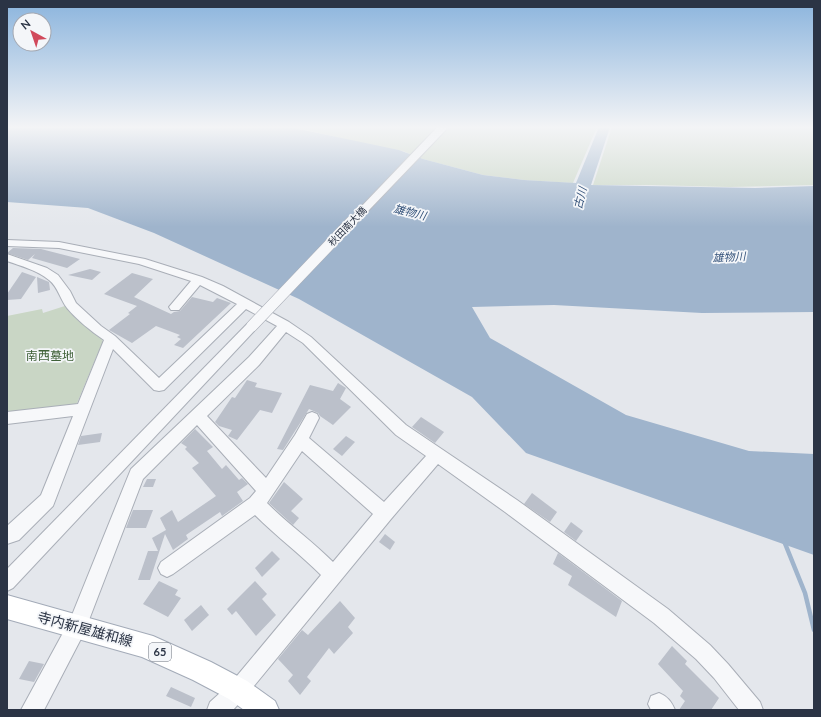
<svg xmlns="http://www.w3.org/2000/svg" width="821" height="717" font-family="Lato,'Noto Sans JP',sans-serif">
<rect width="100%" height="100%" fill="#e4e7ec"/>
<!-- green -->
<g fill="#c9d6c5">
<polygon points="289,127 597,127 573,183 524,180 483,175 419,158 403,151 356,142 307,130"/>
<polygon points="612,127 814,127 814,185 729,187 649,185 593,185"/>
<polygon points="68,305 83,324 96,332 103,341 75,408 7,416 7,316 42,309 43,313"/>
</g>
<!-- water -->
<polygon fill="#9fb4cc" points="7,127 289,127 399,150 423,159 483,175 524,180 576,183 599,127 610,127 591,185 755,188 814,186 814,312 702,313 554,305 472,307 490,338 626,415 749,451 814,454 814,555 526,453 472,397 299,299 154,233 88,208 7,202"/>
<g fill="none" stroke-linecap="round" stroke-linejoin="round">
<!-- stream -->
<polyline stroke="#9fb4cc" stroke-width="4.5" points="784,541 805,593 814,630"/>
</g>
<!-- building -->
<g fill="#bbc0ca">
<polygon points="13,248 41,249 80,259 67,268 32,258 35,254 28,260 7,253"/>
<polygon points="90,269 101,272 92,280 68,275"/>
<polygon points="22,272 36,277 21,299 7,300 7,294"/>
<polygon points="132,273 153,279 134,297 171,314 174,312 180,311 192,297 213,302 217,298 231,303 183,348 174,345 181,339 177,337 180,335 156,326 132,343 109,330 130,314 128,313 137,306 104,294"/>
<polygon points="37,277 49,282 50,290 38,293"/>
<polygon points="247,380 257,383 255,387 282,393 272,413 260,410 237,440 228,436 232,430 219,426 215,422 232,397 235,398"/>
<polygon points="338,383 346,388 340,399 351,407 333,425 320,416 318,413 309,409 283,450 277,449 310,385 333,391"/>
<polygon points="421,417 444,432 435,443 412,427"/>
<polygon points="195,429 213,447 207,451 222,469 226,465 239,480 242,478 248,484 237,492 243,501 222,516 220,512 186,535 188,539 173,550 165,534 150,580 138,580 148,551 158,551 152,538 166,530 160,518 172,510 178,522 216,496 192,468 199,463 185,449 187,447 181,443"/>
<polygon points="102,433 100,442 78,445 81,436"/>
<polygon points="346,436 355,442 342,456 333,449"/>
<polygon points="147,479 156,479 153,487 143,487"/>
<polygon points="284,482 303,499 291,511 299,518 293,525 269,503"/>
<polygon points="532,493 557,512 550,522 524,504"/>
<polygon points="133,510 153,510 146,528 126,528"/>
<polygon points="571,522 583,531 576,541 564,532"/>
<polygon points="385,534 395,542 390,550 379,542"/>
<polygon points="272,551 280,559 262,577 255,568"/>
<polygon points="558,553 622,601 616,617 568,585 572,576 553,564"/>
<polygon points="159,581 178,590 175,595 181,598 168,617 143,604"/>
<polygon points="255,581 267,594 262,599 276,615 256,636 236,611 232,615 227,609"/>
<polygon points="340,601 355,618 348,627 353,633 334,654 329,648 307,677 311,681 300,695 288,681 293,675 278,659 302,630 308,635"/>
<polygon points="201,605 209,615 192,631 184,620"/>
<polygon points="672,646 687,661 685,664 719,698 711,710 679,710 685,701 680,696 683,691 658,664"/>
<polygon points="29,661 44,664 34,682 19,679"/>
<polygon points="171,687 195,698 191,707 166,696"/>
</g>
<g fill="none" stroke-linecap="round" stroke-linejoin="round">
<!-- minor casing -->
<g stroke="#a9aeb7" stroke-width="2">
<g id="minor">
<path d="M7,240l52,2 86,17 57,18 21,9 66,36 22,15 95,88 111,75 151,109 42,36 18,19 32,38 3,8h-24l-25,-32 -18,-19 -42,-36 -149,-111 -67,-48 -47,55 -146,178 -12,13h-26l3,-8 21,-19 90,-108c-21,-21 -45,-39 -66,-60l-82,59 -6,3 -6,-3 -3,-6 3,-6 89,-64 6,-7 -59,-66 -54,54 -59,154 -40,77h-23l49,-90 61,-151 118,-112 28,-31 -31,-17 -82,81 -5,1 -5,-1 -41,-41 -60,157 -34,34 -12,4v-18l34,-31 32,-79 -66,8v-12l71,-8 26,-64c-13,-9 -27,-20 -37,-32 -7,-9 -9,-21 -18,-28 -12,-10 -28,-14 -42,-19v-7l40,14 11,7 12,16 6,12 25,23 14,10 44,42 78,-74 -37,-19 -21,25h-8l-2,-3 22,-26 -52,-17 -80,-16 -52,-2zM286,332l17,11 93,92 30,21 -42,46 -75,-64 10,-20 -2,-4 -5,-2 -5,2 -12,21 -29,43 -59,-62 52,-51zM302,451l71,63 -40,48c-21,-21 -45,-38 -66,-59z"/>
<polygon points="252,322 256,323 258,326 256,329 13,588 7,591 7,569 248,323"/>
<path d="M659,693c9,4 12,8 16,17h-24l-3,-6 3,-8z"/>
</g>
</g>
<!-- major casing -->
<g stroke="#a3abb8" stroke-width="2">
<polygon id="major" points="7,595 153,636 211,662 247,681 275,701 279,710 244,710 229,699 193,680 142,657 7,619"/>
</g>
<!-- minor -->
<use href="#minor" fill="#f7f8fa" fill-rule="evenodd"/>
<!-- major -->
<use href="#major" fill="#fff" fill-rule="evenodd"/>
<!-- minor-bridge-far1 casing -->
<g stroke="#a9aeb7" stroke-width="10" stroke-linecap="butt">
<polyline id="minor-bridge-far1" points="352,222 443,127"/>
</g>
<!-- minor-bridge casing -->
<g stroke="#a9aeb7" stroke-width="12" stroke-linecap="butt">
<polyline id="minor-bridge" points="252,326 352,221"/>
</g>
<!-- minor-bridge-far1 -->
<use href="#minor-bridge-far1" stroke="#f7f8fa" stroke-width="8"/>
<!-- minor-bridge -->
<use href="#minor-bridge" stroke="#f7f8fa" stroke-width="11"/>
</g>
<!-- sky -->
<linearGradient id="sky" x2="0" y2="1"><stop stop-color="#8bb4dd"/><stop offset="0.56" stop-color="#f3f4f6"/><stop offset="1" stop-color="#f3f4f6" stop-opacity="0"/></linearGradient>
<rect width="821" height="227" fill="url(#sky)"/>
<g text-anchor="middle" stroke-width="3.5" stroke-linejoin="round" paint-order="stroke">
<!-- far-street labels -->
<g font-size="10" fill="#2b3445" stroke="#f4f6f9">
<text transform="translate(347 226) rotate(-46)" y="4">秋田南大橋</text>
</g>
<!-- far-water labels -->
<g font-size="11" font-style="italic" fill="#34527a" stroke="#f4f6f9">
<text transform="translate(580 198) rotate(-76)" y="4">古川</text>
<text transform="translate(410 212) rotate(14)" y="4">雄物川</text>
<text transform="translate(729 257) rotate(-3)" y="4">雄物川</text>
</g>
<!-- shield labels -->
<rect fill="#f4f6f9" stroke="#676e7b" stroke-width="1" x="149" y="643" width="22" height="18" rx="3"/>
<g font-size="11" font-weight="bold" fill="#2b3445">
<text x="160" y="656">65</text>
</g>
<!-- park labels -->
<g font-size="12" fill="#3f6138" stroke="#f4f6f9">
<text x="50" y="360">南西墓地</text>
</g>
<!-- near-street labels -->
<g font-size="14" fill="#2b3445" stroke="#f4f6f9">
<text transform="translate(85 629) rotate(15)" y="5">寺内新屋雄和線</text>
</g>
</g>
<!-- border -->
<rect width="821" height="717" fill="none" stroke="#2b3445" stroke-width="16"/>
<!-- north arrow -->
<g transform="translate(32 32) rotate(320)"><circle r="19" fill="#f4f6f9" stroke="#a4a8b1"/>
<path d="M0-3L7 15L0 10L-7 15Z" fill="#d1495b"/>
<text y="-6" font-size="11" font-weight="bold" text-anchor="middle" fill="#2b3445">N</text>
</g>
</svg>
